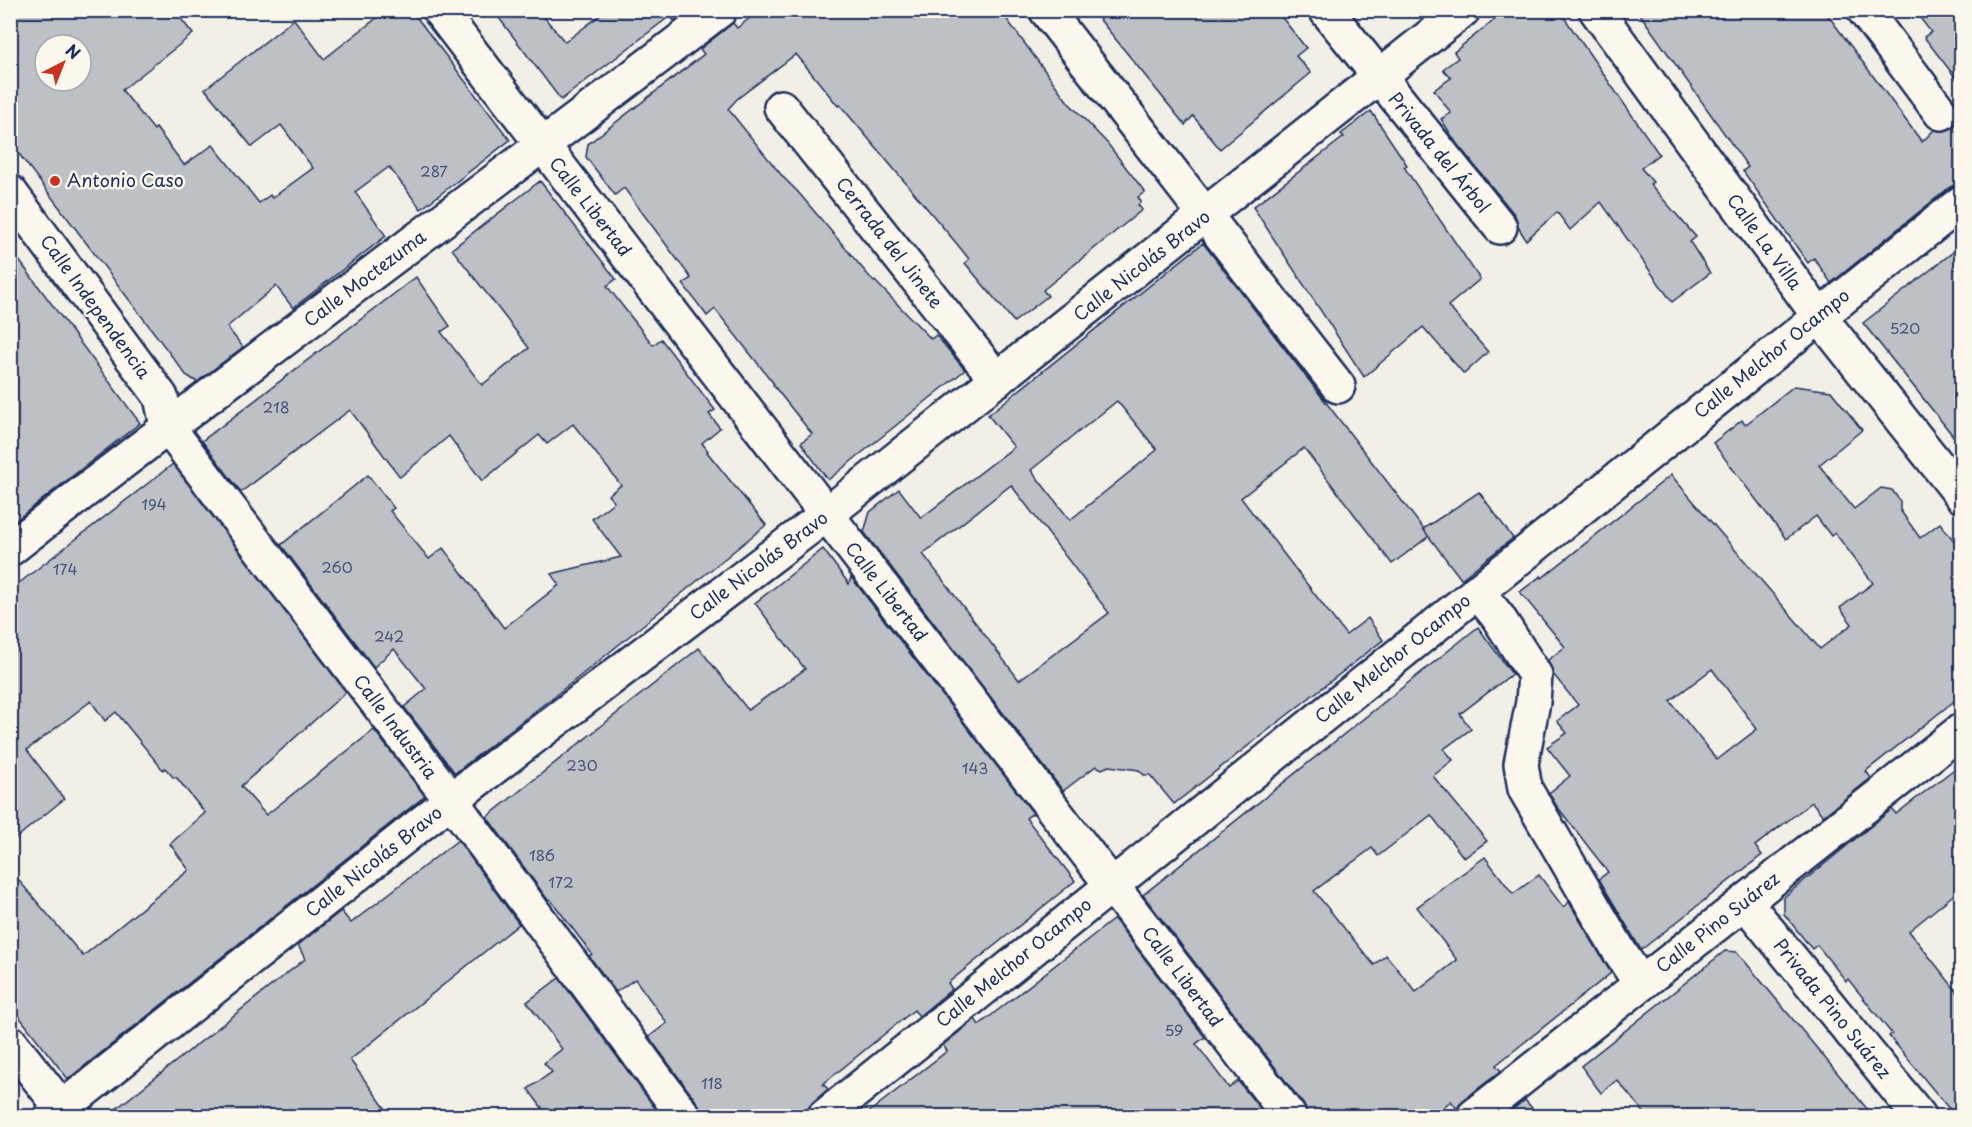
<svg xmlns="http://www.w3.org/2000/svg" width="1972" height="1127" font-family="'Playpen Sans',sans-serif">
<rect width="100%" height="100%" fill="#f2efe6"/>
<filter id="ink" filterUnits="userSpaceOnUse"><feTurbulence type="fractalNoise" baseFrequency=".0167" numOctaves="2"/><feDisplacementMap in="SourceGraphic" scale="12" xChannelSelector="R" yChannelSelector="G"/><feConvolveMatrix kernelMatrix="1 2 1 2 8 2 1 2 1" color-interpolation-filters="sRGB"/></filter>
<g filter="url(#ink)">
<!-- building -->
<g fill="#bdc0c4" stroke="#1b2f5e" stroke-width="1.5" fill-rule="evenodd">
<path d="M10,10h164l19,24 -71,56 32,40 2,-2 28,37 29,-20 46,58 11,-8 2,3 41,-30 -32,-43 -29,22 -47,-58 89,-70 30,40 63,-49h24l99,130 -89,69 -32,-42 -34,25 31,44 -93,72 -17,-22 -49,41 16,20 -46,35 -11,-7 -176,-233zM45,45h36v36h-36z"/>
<polygon points="493,10 538,10 565,42 607,10 688,10 674,21 670,16 561,100"/>
<polygon points="760,10 1000,10 1068,102 1107,143 1145,192 1138,197 1141,202 1138,205 1142,210 1043,290 1048,296 1014,322 965,263 969,259 957,244 840,105 838,106 796,54 737,99 728,109 783,177 798,192 874,282 875,281 931,339 936,335 965,370 828,480 801,443 812,434 773,385 774,384 715,309 707,316 683,284 691,278 624,188 615,195 586,157 588,144 704,54 700,49 733,23 737,28"/>
<polygon points="1092,10 1276,10 1306,48 1296,56 1311,73 1220,149 1193,116 1185,125"/>
<polygon points="1507,10 1559,10 1659,154 1641,168 1653,182 1650,184 1696,237 1690,242 1710,273 1672,302 1601,202 1570,230 1557,212 1526,240 1518,227 1515,215 1457,144 1441,119 1451,113 1434,90 1451,78 1443,69 1458,58 1454,52"/>
<polygon points="1637,10 1824,10 1922,142 1934,130 1944,131 1953,128 1958,120 1958,107 1962,103 1962,182 1950,187 1831,283 1814,258 1808,263 1743,171 1748,167"/>
<polygon points="1914,10 1962,10 1962,86 1924,37 1931,32"/>
<polygon points="1371,111 1407,165 1404,167 1480,279 1448,306 1488,352 1464,374 1423,327 1364,377 1253,207 1344,137 1341,134"/>
<polygon points="540,181 616,279 607,286 628,313 653,345 661,339 715,410 709,414 720,428 702,443 708,451 707,452 766,525 579,677 455,773 404,707 426,689 394,649 374,667 281,545 368,475 394,508 390,511 429,559 443,548 504,628 559,585 551,574 621,557 592,519 614,502 608,495 621,485 573,424 547,444 539,435 482,481 449,436 400,477 350,410 241,492 202,441 416,277 450,326 441,332 482,385 529,348 452,249"/>
<path d="M1203,243l226,293 -37,28 -88,-116 -63,50 105,137 22,-17 15,22 -209,164 -24,-29h-6l-5,-5 -30,-4 -7,3 -6,-3 -33,25 -199,-259 6,-20 29,-23 22,29 93,-71 -26,-32zM1117,401l40,49 -87,70 -39,-50zM1011,485l98,128 -90,67 -96,-126z"/>
<polygon points="1962,245 1962,447 1863,323"/>
<polygon points="10,248 140,423 10,525"/>
<path d="M1794,386l37,5 31,39 -43,35 35,44 27,-21 11,2 8,11v9l20,28 20,-15 22,28v144l-96,76 5,7 -48,38 -11,-14 -57,44 7,9 -121,95 -42,-71 9,-7 -52,-67 -7,-12 21,-17 -23,-29 20,-14 -10,-12 21,-16 -25,-31 -5,-14 17,-13 -45,-55 21,-16 1,2 129,-103 149,174 32,-25 -12,-16 33,-25 -38,-50 -4,3 -15,-20 -30,23 -73,-96 29,-23 3,5zM1712,669l45,60 -40,31 -47,-59z"/>
<polygon points="173,464 346,692 241,786 266,815 374,730 425,796 68,1079 10,1005 10,870 83,956 189,870 170,844 205,813 176,777 174,778 165,768 163,770 116,712 105,721 91,701 27,750 64,799 10,843 10,590"/>
<polygon points="1479,492 1513,538 1461,579 1423,529"/>
<polygon points="823,549 849,584 851,577 1033,813 1026,818 1075,881 948,983 952,989 919,1016 914,1010 823,1084 828,1089 813,1102 808,1109 807,1116 702,1116 699,1105 649,1037 667,1023 635,979 616,992 589,956 592,954 550,899 548,900 487,817 699,648 748,710 805,669 755,603"/>
<polygon points="1478,627 1512,674 1460,714 1471,729 1444,749 1453,760 1433,776 1487,841 1464,858 1431,815 1378,856 1372,848 1314,891 1374,965 1386,955 1416,992 1457,960 1417,907 1485,857 1513,894 1539,875 1563,907 1569,902 1611,973 1496,1065 1501,1071 1462,1101 1457,1109 1451,1101 1432,1116 1307,1116 1304,1105 1143,895"/>
<polygon points="1962,763 1962,888 1909,931 1962,998 1962,1116 1955,1116 1889,1036 1892,1034 1848,979 1846,981 1817,945 1812,949 1784,914 1784,897 1892,809 1896,814"/>
<polygon points="458,840 519,924 350,1060 391,1116 107,1116 305,959 298,945 341,911 351,923"/>
<polygon points="1114,919 1205,1037 1196,1044 1229,1088 1238,1081 1266,1116 864,1116 947,1051 943,1045 975,1019 979,1025"/>
<polygon points="1725,951 1737,952 1873,1116 1647,1116 1617,1080 1601,1093 1581,1066"/>
<polygon points="559,978 661,1116 548,1116 528,1089 552,1072 544,1063 562,1049 527,1002"/>
<polygon points="1525,1100 1539,1116 1504,1116"/>
</g>
<g fill="none" stroke-linecap="round" stroke-linejoin="round">
<!-- minor casing -->
<g stroke="#1b2f5e" stroke-width="38">
<g id="minor">
<polyline points="439,10 1289,1116"/>
<polyline points="1046,10 1338,386"/>
<polyline points="1326,10 1500,227"/>
<polyline points="1596,10 1819,316 1962,496"/>
<polyline points="1864,10 1941,113"/>
<polyline points="781,107 997,380"/>
<polyline points="10,192 161,397 167,426 451,800 684,1116"/>
<path d="M10,549c234,-183 475,-358 710,-539"/>
<polyline points="1477,591 1498,617 1535,675 1533,702 1521,764 1525,789 1621,954 1641,984"/>
<polyline points="1745,902 1919,1116"/>
<polyline points="10,1042 68,1116"/>
<polyline points="52,1116 451,800 827,514 1463,10"/>
<polyline points="825,1116 1962,202"/>
<polyline points="1474,1116 1962,730"/>
</g>
</g>
<!-- minor -->
<use href="#minor" stroke="#fbf7ec" stroke-width="33"/>
</g>
</g>
<!-- markers -->
<circle fill="#c8321e" stroke="#fbf7ec" stroke-width="2" cx="55" cy="181" r="6"/>
<g text-anchor="middle" stroke-width="5" stroke-linejoin="round" paint-order="stroke">
<!-- number labels -->
<g font-size="15" fill="#445378">
<text x="434" y="177">287</text>
<text x="1905" y="334">520</text>
<text x="276" y="413">218</text>
<text x="154" y="510">194</text>
<text x="337" y="573">260</text>
<text x="65" y="575">174</text>
<text x="389" y="642">242</text>
<text x="582" y="771">230</text>
<text x="975" y="774">143</text>
<text x="542" y="861">186</text>
<text x="561" y="888">172</text>
<text x="1174" y="1036">59</text>
<text x="712" y="1089">118</text>
</g>
<!-- street labels -->
<g font-size="18" fill="#1b2f5e" stroke="#fbf7ec">
<text transform="translate(1439 153) rotate(51)" y="6">Privada del Árbol</text>
<text transform="translate(590 207) rotate(52)" y="6">Calle Libertad</text>
<text transform="translate(1764 242) rotate(54)" y="6">Calle La Villa</text>
<text transform="translate(889 243) rotate(52)" y="6">Cerrada del Jinete</text>
<text transform="translate(1142 266) rotate(-38)" y="6">Calle Nicolás Bravo</text>
<text transform="translate(365 279) rotate(-37)" y="6">Calle Moctezuma</text>
<text transform="translate(95 307) rotate(54)" y="6">Calle Independencia</text>
<text transform="translate(1772 354) rotate(-39)" y="6">Calle Melchor Ocampo</text>
<text transform="translate(759 566) rotate(-37)" y="6">Calle Nicolás Bravo</text>
<text transform="translate(886 592) rotate(52)" y="6">Calle Libertad</text>
<text transform="translate(1393 659) rotate(-39)" y="6">Calle Melchor Ocampo</text>
<text transform="translate(395 727) rotate(53)" y="6">Calle Industria</text>
<text transform="translate(374 862) rotate(-38)" y="6">Calle Nicolás Bravo</text>
<text transform="translate(1718 923) rotate(-38)" y="6">Calle Pino Suárez</text>
<text transform="translate(1014 963) rotate(-39)" y="6">Calle Melchor Ocampo</text>
<text transform="translate(1182 977) rotate(53)" y="6">Calle Libertad</text>
<text transform="translate(1832 1009) rotate(51)" y="6">Privada Pino Suárez</text>
</g>
<!-- poi labels -->
<g font-size="18" fill="#1b2f5e" stroke="#fbf7ec" text-anchor="start">
<text x="67" y="187">Antonio Caso</text>
</g>
</g>
<!-- margin -->
<rect width="1972" height="1127" fill="none" stroke="#fbf7ec" stroke-width="36"/>
<rect x="18" y="18" width="1936" height="1091" fill="none" stroke="#1b2f5e" stroke-width="2" filter="url(#ink)"/>
<!-- north arrow -->
<g transform="translate(63 63) rotate(42)"><circle r="28" fill="#fbf7ec" stroke="#a1a7b3" stroke-width="1.5"/>
<path d="M0-4.5L10 22L0 15L-10 22Z" fill="#c8321e"/>
<text y="-9" font-size="16" font-weight="bold" text-anchor="middle" fill="#1b2f5e">N</text>
</g>
</svg>
